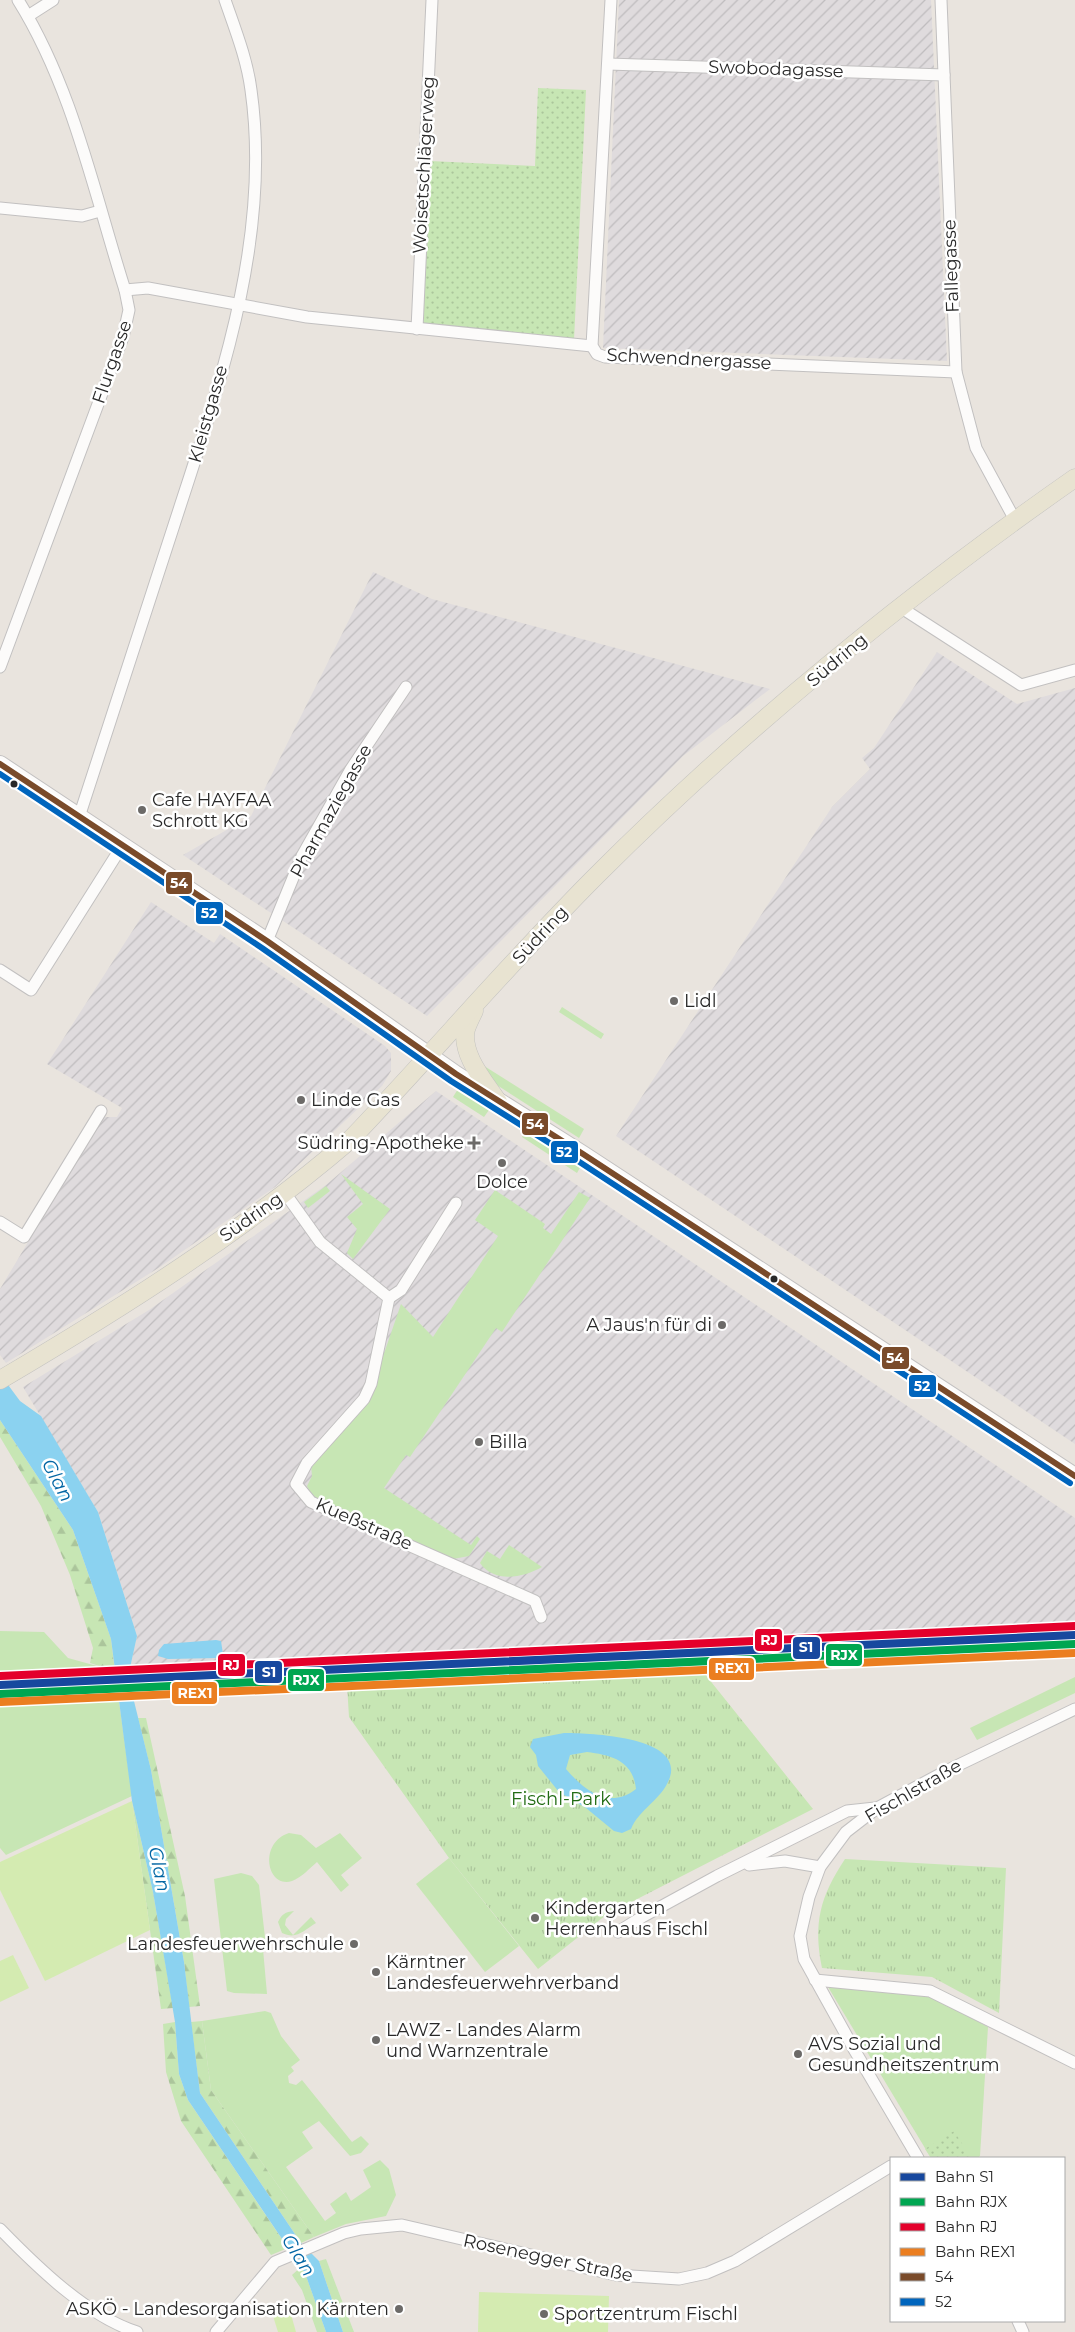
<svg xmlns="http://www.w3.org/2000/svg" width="1075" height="2332" font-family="Montserrat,sans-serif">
<defs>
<pattern id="industrial-furrows" width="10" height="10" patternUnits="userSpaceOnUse" patternTransform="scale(1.25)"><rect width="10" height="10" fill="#dfdbdd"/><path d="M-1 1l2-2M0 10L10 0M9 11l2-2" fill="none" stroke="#bfbcbe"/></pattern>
<pattern id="forest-firs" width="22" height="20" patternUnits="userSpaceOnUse" patternTransform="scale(1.25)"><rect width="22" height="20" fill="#c7e6b4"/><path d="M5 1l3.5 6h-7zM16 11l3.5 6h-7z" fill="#abc59b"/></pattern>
<pattern id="park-tufts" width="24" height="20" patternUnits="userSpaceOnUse" patternTransform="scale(1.25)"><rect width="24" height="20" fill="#c7e6b4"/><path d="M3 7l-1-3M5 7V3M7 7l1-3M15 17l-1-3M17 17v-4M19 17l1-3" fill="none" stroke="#abc59b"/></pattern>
<pattern id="garden-dots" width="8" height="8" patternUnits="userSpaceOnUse" patternTransform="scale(1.25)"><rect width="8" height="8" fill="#c7e6b4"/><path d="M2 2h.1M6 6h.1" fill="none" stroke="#abc59b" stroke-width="1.8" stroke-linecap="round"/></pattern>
</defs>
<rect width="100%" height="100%" fill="#e9e4de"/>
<!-- industrial -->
<g fill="url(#industrial-furrows)">
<polygon points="619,0 931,0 947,361 603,348"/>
<polygon points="373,572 432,599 770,689 683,756 427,1016 183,855 251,816"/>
<polygon points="937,652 1017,704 1075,688 1075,1444 616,1136 832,807 870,769 862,758 874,748"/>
<polygon points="151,902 214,943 220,934 385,1046 391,1053 391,1071 382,1086 275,1187 160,1267 6,1363 0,1355 0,1289 103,1117 117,1117 122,1108 47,1064"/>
<polygon points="436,1091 1075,1518 1075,1626 148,1670 130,1668 137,1636 98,1512 23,1387 149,1310 326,1185"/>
</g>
<!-- grass -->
<g fill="#c7e6b4">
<polygon points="562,1007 604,1034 601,1039 559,1012"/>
<polygon points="481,1064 584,1129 579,1138 486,1078"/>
<polygon points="458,1089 489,1110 484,1117 453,1097"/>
<polygon points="527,1130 581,1166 577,1173 522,1137"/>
<polygon points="341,1174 390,1209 353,1259 347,1253 357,1229 347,1217 363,1204"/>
<polygon points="326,1186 330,1191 308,1208 304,1202"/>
<polygon points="495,1190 545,1224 543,1228 551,1234 579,1192 590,1198 502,1332 496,1328 410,1457 406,1455 384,1488 471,1545 477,1536 480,1539 469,1556 453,1559 313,1498 307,1486 312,1476 311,1465 367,1403 401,1304 433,1337 498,1236 475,1220"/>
<path d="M509,1545l33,22c-19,11 -48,16 -62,-4l7,-12 13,8z"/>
<polygon points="0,1631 44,1632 68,1658 115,1671 0,1677"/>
<polygon points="1075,1677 1075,1693 977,1740 970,1728"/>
<polygon points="118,1694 132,1796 6,1855 0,1848 0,1701 79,1699 85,1696"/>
<path d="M289,1833l12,2 15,13 24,-15 22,25 -21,17 8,10 -8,7 -24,-30c-7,6 -16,16 -25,19 -25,8 -34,-38 -3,-48z"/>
<polygon points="449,1858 519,1946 485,1972 416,1884"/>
<polygon points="241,1873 252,1876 259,1885 266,1946 263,1949 267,1994 234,1993 227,1991 214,1879"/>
<path d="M294,1911l-8,8 -1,6 8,10 18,-18 5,6c-12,7 -19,17 -34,10l-4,-11c4,-8 7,-10 16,-11z"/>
<polygon points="828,1987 930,1995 988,2027 980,2156 977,2158 931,2158"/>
<polygon points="265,2011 271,2013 281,2036 300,2060 291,2067 294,2071 288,2076 289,2083 296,2085 302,2080 352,2142 361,2136 369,2144 361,2153 350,2156 319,2121 302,2132 313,2148 286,2167 325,2221 336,2213 330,2204 346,2192 351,2201 371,2187 363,2170 380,2160 389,2169 396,2195 386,2216 346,2224 314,2237 211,2090 202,2021"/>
<polygon points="326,2259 354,2332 343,2332 319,2261"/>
<polygon points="301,2267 305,2273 326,2332 317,2332 302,2290 292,2275"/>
</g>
<!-- forest -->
<g fill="url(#forest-firs)">
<polygon points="0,1420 73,1530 111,1639 115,1671 90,1663 93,1648 70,1575 41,1506 0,1437"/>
<polygon points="138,1718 146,1718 185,1896 200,2006 189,2007 184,1962 151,1770"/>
<polygon points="132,1801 153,1892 173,2008 161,2009"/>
<polygon points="202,2021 211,2090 314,2237 301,2243 200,2093 191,2022"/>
<polygon points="175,2022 179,2074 188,2100 288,2248 271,2255 181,2121 166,2072 163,2024"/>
</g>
<!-- park -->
<g fill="url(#park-tufts)">
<polygon points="700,1668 813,1809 606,1915 538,1969 449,1858 349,1717 347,1685"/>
<path d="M845,1859l161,9 -7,145 -67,-36 -110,-9c-9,-45 -2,-71 23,-109z"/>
</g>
<!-- garden -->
<g fill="url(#garden-dots)">
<polygon points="538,88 586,90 574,340 422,324 430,161 535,166"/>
<polygon points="954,2131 970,2156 967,2158 931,2158 925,2149"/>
</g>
<!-- pitch -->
<g fill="#d4ebb1">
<polygon points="132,1801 150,1930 45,1981 0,1890 0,1862"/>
<polygon points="13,1955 29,1988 0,2002 0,1961"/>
<polygon points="479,2292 609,2296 608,2332 478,2332"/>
<polygon points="290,2311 296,2332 278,2332 273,2316"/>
</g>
<!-- water -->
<g fill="#8bd2f0" fill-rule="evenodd">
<polygon points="0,1374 20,1401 41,1416 98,1512 137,1636 130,1668 133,1697 151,1770 184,1962 200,2093 301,2243 319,2261 343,2332 326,2332 305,2273 188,2100 179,2074 175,2022 153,1892 132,1801 111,1639 73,1530 0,1420"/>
<polygon points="216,1640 221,1641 223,1654 218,1658 168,1659 158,1656 159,1650 164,1644"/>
<path d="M564,1733c23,0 119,3 106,44 -7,22 -31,32 -39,52l-9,4 -8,-2 -28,-23 -27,-16 -21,-26 -2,-11 -6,-8 3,-8zM587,1752c25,3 46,9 49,37 -27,21 -51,2 -70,-20l4,-14z"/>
</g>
<!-- pier -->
<polygon fill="#e9e4de" points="113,1671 133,1671 135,1693 115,1694"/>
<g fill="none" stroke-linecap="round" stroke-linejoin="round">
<!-- street casing -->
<g stroke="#c2c0c0" stroke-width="13">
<g id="street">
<polyline points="611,0 592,346 597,354 605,357 956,372"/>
<polyline points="941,0 956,372 976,448 1015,520"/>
<polyline points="28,16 53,0"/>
<polyline points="608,64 944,75"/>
<polyline points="0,208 82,216 100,211"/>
<polyline points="125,290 148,288 307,317 592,346"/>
<polyline points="417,329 432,0"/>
<polyline points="900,607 1021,685 1075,670"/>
<path d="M0,667l123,-330 6,-27 -4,-20c-31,-97 -52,-202 -107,-290"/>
<path d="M79,817c32,-97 63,-195 95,-292 45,-139 98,-286 77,-435 -4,-31 -16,-61 -26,-90"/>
<polyline points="267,941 302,856 351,769 406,687"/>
<polyline points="0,970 31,990 122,846"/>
<polyline points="285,1193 320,1242 389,1298 371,1384 364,1399 307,1463 296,1484 311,1502 535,1601 541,1617"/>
<polyline points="0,1222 24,1237 101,1111"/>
<polyline points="389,1298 401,1290 456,1203"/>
<polyline points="749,1865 785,1861 820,1867"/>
<polyline points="618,1932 642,1917 717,1876 847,1811 875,1808"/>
<polyline points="815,1980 930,1991 1075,2063"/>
<polyline points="918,2158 855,2051 804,1959 800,1936 809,1897 820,1867 846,1832 877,1808 946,1771 1075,1709"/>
<path d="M0,2229c37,38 87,87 137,103"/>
<polyline points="1018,2321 1023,2332"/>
<polyline points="216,2332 275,2262 344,2233 361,2229 402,2225 616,2275 679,2279 707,2273 735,2261 891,2166"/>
</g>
</g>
<!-- secondary casing -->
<g stroke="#c2c0c0" stroke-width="18">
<polyline id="secondary" points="0,764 267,941 456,1074 583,1154 1075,1476"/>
</g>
<!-- primary casing -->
<g stroke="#c4c3c0" stroke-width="19">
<g id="primary">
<path d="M474,1011c-3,6 -6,12 -8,18 -6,25 19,53 32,73"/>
<path d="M0,1380c122,-72 244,-149 351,-241 83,-87 161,-179 246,-264 146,-146 309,-279 478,-397"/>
</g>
</g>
<!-- street -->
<use href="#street" stroke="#fcfbfa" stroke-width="11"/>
<!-- secondary -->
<use href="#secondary" stroke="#fcfbfa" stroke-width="16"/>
<!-- primary -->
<use href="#primary" stroke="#e8e3d1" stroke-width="18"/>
<!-- bus-1 casing -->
<g stroke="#fff" stroke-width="10">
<polyline id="bus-1" points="0,764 267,941 456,1074 583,1154 1075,1476"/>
</g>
<!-- bus-2 casing -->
<g stroke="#fff" stroke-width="10">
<polyline id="bus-2" points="0,774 262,948 451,1081 578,1161 1070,1483"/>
</g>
<!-- bus-1 -->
<use href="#bus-1" stroke="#7a4b2a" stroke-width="6"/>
<!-- bus-2 -->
<use href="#bus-2" stroke="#0065bd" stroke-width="6"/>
<!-- rail-1 casing -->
<g stroke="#fff" stroke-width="11">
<polyline id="rail-1" points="0,1685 1075,1635"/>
</g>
<!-- rail-2 casing -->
<g stroke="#fff" stroke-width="11">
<polyline id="rail-2" points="0,1694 1075,1644"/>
</g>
<!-- rail-3 casing -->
<g stroke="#fff" stroke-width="11">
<polyline id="rail-3" points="0,1676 1075,1626"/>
</g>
<!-- rail-4 casing -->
<g stroke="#fff" stroke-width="11">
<polyline id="rail-4" points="1,1702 1075,1653"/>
</g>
<!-- rail-1 -->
<use href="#rail-1" stroke="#17489e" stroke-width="8"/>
<!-- rail-2 -->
<use href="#rail-2" stroke="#00a651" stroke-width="8"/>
<!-- rail-3 -->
<use href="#rail-3" stroke="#e4002b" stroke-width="8"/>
<!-- rail-4 -->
<use href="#rail-4" stroke="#eb7e20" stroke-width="8"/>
</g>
<!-- markers -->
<g fill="#292929" stroke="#fff" stroke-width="2">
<circle cx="14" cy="784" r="4.5"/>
<circle cx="774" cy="1279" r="4.5"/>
</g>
<g fill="#6c6a68" stroke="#fff" stroke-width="2">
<circle cx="142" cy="810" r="5"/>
<circle cx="674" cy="1001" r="5"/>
<circle cx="301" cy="1100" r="5"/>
<path d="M471.5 1135.5h5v5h5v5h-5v5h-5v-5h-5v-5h5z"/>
<circle cx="502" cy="1163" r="5"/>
<circle cx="722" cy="1325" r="5"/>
<circle cx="479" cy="1442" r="5"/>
<circle cx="535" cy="1918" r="5"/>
<circle cx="354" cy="1944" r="5"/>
<circle cx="376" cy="1972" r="5"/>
<circle cx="376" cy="2040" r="5"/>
<circle cx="798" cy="2054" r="5"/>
<circle cx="399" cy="2309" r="5"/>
<circle cx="544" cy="2314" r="5"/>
</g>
<g text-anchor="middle" stroke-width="5" stroke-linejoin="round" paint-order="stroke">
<!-- street labels -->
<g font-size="18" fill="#292929" stroke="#fff">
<text transform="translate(776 69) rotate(2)" y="6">Swobodagasse</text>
<text transform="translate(424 165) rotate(-87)" y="6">Woisetschlägerweg</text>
<text transform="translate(951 266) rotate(-92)" y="6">Fallegasse</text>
<text transform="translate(689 359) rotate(3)" y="6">Schwendnergasse</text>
<text transform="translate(112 362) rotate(-71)" y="6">Flurgasse</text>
<text transform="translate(208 414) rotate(-74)" y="6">Kleistgasse</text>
<text transform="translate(837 660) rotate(-40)" y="6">Südring</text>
<text transform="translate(331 811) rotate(-61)" y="6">Pharmaziegasse</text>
<text transform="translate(540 935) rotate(-47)" y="6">Südring</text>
<text transform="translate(251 1217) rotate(-35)" y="6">Südring</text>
<text transform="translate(364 1524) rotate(24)" y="6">Kueßstraße</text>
<text transform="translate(913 1791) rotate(-30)" y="6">Fischlstraße</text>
<text transform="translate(548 2258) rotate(12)" y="6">Rosenegger Straße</text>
</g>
<!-- poi labels -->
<g font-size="18" fill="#292929" stroke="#fff" text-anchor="start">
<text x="152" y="806">Cafe HAYFAA<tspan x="152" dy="21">Schrott KG</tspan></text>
<text x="684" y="1007">Lidl</text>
<text x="311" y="1106">Linde Gas</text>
<text x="464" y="1149" text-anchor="end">Südring-Apotheke</text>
<text x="502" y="1188" text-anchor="middle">Dolce</text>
<text x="712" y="1331" text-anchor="end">A Jaus'n für di</text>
<text x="489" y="1448">Billa</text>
<text x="545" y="1914">Kindergarten<tspan x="545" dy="21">Herrenhaus Fischl</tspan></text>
<text x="344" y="1950" text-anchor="end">Landesfeuerwehrschule</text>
<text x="386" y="1968">Kärntner<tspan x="386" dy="21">Landesfeuerwehrverband</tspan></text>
<text x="386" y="2036">LAWZ - Landes Alarm<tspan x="386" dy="21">und Warnzentrale</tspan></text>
<text x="808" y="2050">AVS Sozial und<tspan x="808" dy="21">Gesundheitszentrum</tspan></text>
<text x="389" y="2315" text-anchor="end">ASKÖ - Landesorganisation Kärnten</text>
<text x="554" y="2320">Sportzentrum Fischl</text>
</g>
<!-- park labels -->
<g font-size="18" fill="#226c14" stroke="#fff">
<text x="561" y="1805">Fischl-Park</text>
</g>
<!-- water labels -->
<g font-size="19" font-style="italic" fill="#0366a4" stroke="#fff">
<text transform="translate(58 1480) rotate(62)" y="7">Glan</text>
<text transform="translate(160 1869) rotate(78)" y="7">Glan</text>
<text transform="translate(299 2255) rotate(58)" y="7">Glan</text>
</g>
</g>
<g stroke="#fff" stroke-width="2">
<rect x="165" y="871" width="28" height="24" rx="5" fill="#7a4b2a"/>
<rect x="195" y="901" width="29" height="24" rx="5" fill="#0065bd"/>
<rect x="521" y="1112" width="28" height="24" rx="5" fill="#7a4b2a"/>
<rect x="550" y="1140" width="29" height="24" rx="5" fill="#0065bd"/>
<rect x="881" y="1346" width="29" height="24" rx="5" fill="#7a4b2a"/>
<rect x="908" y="1374" width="29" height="24" rx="5" fill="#0065bd"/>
<rect x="754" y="1628" width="29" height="24" rx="5" fill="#e4002b"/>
<rect x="792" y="1636" width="29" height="24" rx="5" fill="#17489e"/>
<rect x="825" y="1643" width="38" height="24" rx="5" fill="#00a651"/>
<rect x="217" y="1653" width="29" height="24" rx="5" fill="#e4002b"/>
<rect x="708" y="1657" width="47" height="24" rx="5" fill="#eb7e20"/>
<rect x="254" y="1660" width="29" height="24" rx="5" fill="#17489e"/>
<rect x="287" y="1668" width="38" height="24" rx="5" fill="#00a651"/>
<rect x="171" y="1681" width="47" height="24" rx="5" fill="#eb7e20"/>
</g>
<g font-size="14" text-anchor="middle" font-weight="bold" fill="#fff">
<text x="179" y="888">54</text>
<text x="209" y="918">52</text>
<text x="535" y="1129">54</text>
<text x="564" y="1157">52</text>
<text x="895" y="1363">54</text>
<text x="922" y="1391">52</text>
<text x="769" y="1645">RJ</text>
<text x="806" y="1652">S1</text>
<text x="844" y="1660">RJX</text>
<text x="231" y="1670">RJ</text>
<text x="732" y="1673">REX1</text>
<text x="269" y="1677">S1</text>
<text x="306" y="1685">RJX</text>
<text x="195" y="1698">REX1</text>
</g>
<!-- legend -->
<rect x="890" y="2157" width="175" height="165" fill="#ffffff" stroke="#a9a9a9"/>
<rect x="900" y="2173" width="25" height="8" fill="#17489e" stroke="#a9a9a9"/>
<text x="935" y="2182" font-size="15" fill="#292929">Bahn S1</text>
<rect x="900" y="2198" width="25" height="8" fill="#00a651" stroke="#a9a9a9"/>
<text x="935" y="2207" font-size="15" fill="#292929">Bahn RJX</text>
<rect x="900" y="2223" width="25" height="8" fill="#e4002b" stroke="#a9a9a9"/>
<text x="935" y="2232" font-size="15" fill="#292929">Bahn RJ</text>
<rect x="900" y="2248" width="25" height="8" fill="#eb7e20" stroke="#a9a9a9"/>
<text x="935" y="2257" font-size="15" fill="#292929">Bahn REX1</text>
<rect x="900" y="2273" width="25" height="8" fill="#7a4b2a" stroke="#a9a9a9"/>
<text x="935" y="2282" font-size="15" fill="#292929">54</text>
<rect x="900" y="2298" width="25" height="8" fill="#0065bd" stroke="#a9a9a9"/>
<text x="935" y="2307" font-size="15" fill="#292929">52</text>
</svg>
